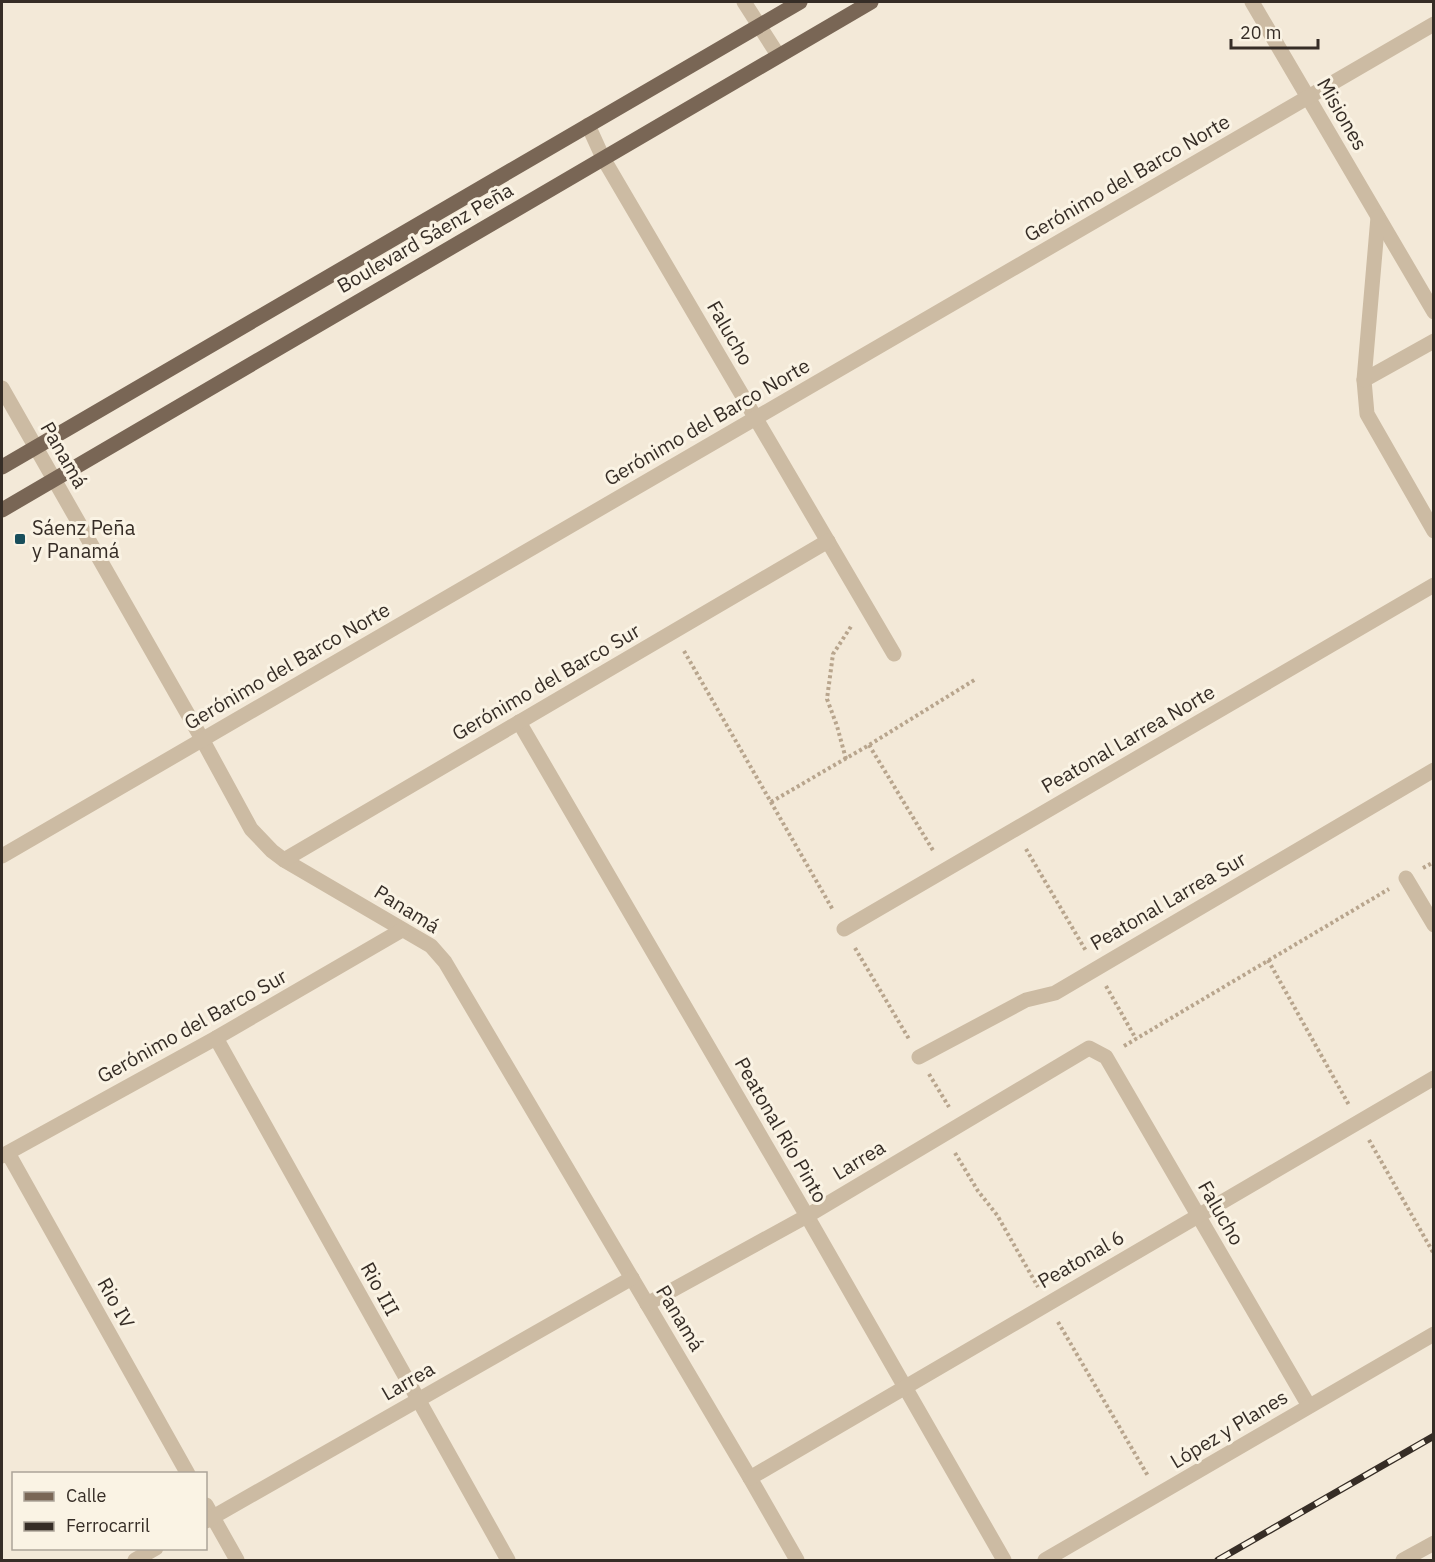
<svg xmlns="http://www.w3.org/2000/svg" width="1435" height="1562" font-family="'IBM Plex Sans',sans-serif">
<rect width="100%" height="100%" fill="#f3e9d8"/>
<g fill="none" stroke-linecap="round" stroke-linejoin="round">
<!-- path -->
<g stroke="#b8a58d" stroke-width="4" stroke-dasharray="3 3" stroke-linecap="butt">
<polyline points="684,651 833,910"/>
<polyline points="869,745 934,852"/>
<polyline points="846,759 837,726 827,699 833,654 852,625"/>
<polyline points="771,802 869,745 976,679"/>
<polyline points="1026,849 1086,951"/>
<polyline points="1423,868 1434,862"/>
<polyline points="855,948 909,1039"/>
<polyline points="1268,960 1349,1105"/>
<polyline points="1106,986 1136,1039"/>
<polyline points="1124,1046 1389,889"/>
<polyline points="929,1074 949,1107"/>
<polyline points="1369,1140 1434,1254"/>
<polyline points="955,1153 978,1191 997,1215 1038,1287"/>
<polyline points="1058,1322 1148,1476"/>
</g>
<!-- minor -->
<g stroke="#ccbba3" stroke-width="15">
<polyline points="744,2 778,55"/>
<polyline points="1252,2 1434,312"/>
<polyline points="588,125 603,158 894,654"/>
<polyline points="1434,341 1364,380 1367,414 1434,531"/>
<polyline points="1364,380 1378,217"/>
<polyline points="2,388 202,739 251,829 272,851 284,860 431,946 445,962 750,1478 797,1560"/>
<polyline points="519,722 807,1216 1004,1560"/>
<polyline points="2,856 1434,24"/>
<polyline points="284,860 828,541"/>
<polyline points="1406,878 1434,925"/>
<polyline points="844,929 1434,585"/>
<polyline points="216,1038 508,1560"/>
<polyline points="919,1057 1026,1000 1055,993 1434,770"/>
<polyline points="8,1153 188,1474"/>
<polyline points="2,1156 216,1038 402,930"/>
<polyline points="647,1304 807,1216 1089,1048 1106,1057 1309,1406"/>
<polyline points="750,1478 1434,1078"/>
<polyline points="206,1505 237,1560"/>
<polyline points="206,1521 632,1278"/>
<polyline points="135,1560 156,1548"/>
<polyline points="1045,1560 1434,1334"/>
<polyline points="1403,1560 1434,1543"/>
</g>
<!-- major -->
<g stroke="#796655" stroke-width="15">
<polyline points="2,467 800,2"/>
<polyline points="2,510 871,2"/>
</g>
<!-- rail casing -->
<g stroke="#362d26" stroke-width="7">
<polyline id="rail" points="1218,1560 1434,1436"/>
</g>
<!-- rail -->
<use href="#rail" stroke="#faf3e4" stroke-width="4.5" stroke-dasharray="14" stroke-linecap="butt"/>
</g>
<!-- markers -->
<rect fill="#184e5b" stroke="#faf3e4" stroke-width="2" x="14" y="533" width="12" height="12" rx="3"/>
<g text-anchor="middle" stroke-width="6" stroke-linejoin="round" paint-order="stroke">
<!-- street labels -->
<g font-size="20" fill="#362d26" stroke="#faf3e4">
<text transform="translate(1342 114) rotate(60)" y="7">Misiones</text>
<text transform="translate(1127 178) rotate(-30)" y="7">Gerónimo del Barco Norte</text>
<text transform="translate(425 238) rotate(-30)" y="7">Boulevard Sáenz Peña</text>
<text transform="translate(730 333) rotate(60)" y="7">Falucho</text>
<text transform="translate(707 422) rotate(-30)" y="7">Gerónimo del Barco Norte</text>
<text transform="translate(64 455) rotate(60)" y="7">Panamá</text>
<text transform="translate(287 666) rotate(-30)" y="7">Gerónimo del Barco Norte</text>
<text transform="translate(546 682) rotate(-30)" y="7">Gerónimo del Barco Sur</text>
<text transform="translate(1128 739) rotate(-30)" y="7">Peatonal Larrea Norte</text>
<text transform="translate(1168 901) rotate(-30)" y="7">Peatonal Larrea Sur</text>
<text transform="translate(407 909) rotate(32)" y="7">Panamá</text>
<text transform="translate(192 1026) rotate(-29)" y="7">Gerónimo del Barco Sur</text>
<text transform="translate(781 1130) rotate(60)" y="7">Peatonal Río Pinto</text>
<text transform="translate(859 1160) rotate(-31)" y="7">Larrea</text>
<text transform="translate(1221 1213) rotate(60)" y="7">Falucho</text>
<text transform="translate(1081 1259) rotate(-30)" y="7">Peatonal 6</text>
<text transform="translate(380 1289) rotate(61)" y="7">Rio III</text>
<text transform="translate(116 1303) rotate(61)" y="7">Rio IV</text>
<text transform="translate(680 1318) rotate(59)" y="7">Panamá</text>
<text transform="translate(408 1381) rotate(-30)" y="7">Larrea</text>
<text transform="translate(1229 1429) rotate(-31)" y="7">López y Planes</text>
</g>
<!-- poi labels -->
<g font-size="20" fill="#362d26" stroke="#faf3e4" text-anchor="start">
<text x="32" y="535">Sáenz Peña<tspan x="32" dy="23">y Panamá</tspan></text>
</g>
</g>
<!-- border -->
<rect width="1435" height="1562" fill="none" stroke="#362d26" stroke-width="6"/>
<!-- legend -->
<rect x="12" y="1472" width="195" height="78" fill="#faf3e4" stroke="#aca498" stroke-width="1.5"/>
<rect x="24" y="1492" width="30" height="9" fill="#796655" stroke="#aca498" stroke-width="1.5"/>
<text x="66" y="1502" font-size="18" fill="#362d26">Calle</text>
<rect x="24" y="1522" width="30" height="9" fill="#362d26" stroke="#aca498" stroke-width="1.5"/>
<text x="66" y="1532" font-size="18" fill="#362d26">Ferrocarril</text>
<!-- scale -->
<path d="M1231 39v9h87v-9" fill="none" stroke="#362d26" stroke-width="3"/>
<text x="1240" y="39" font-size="18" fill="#362d26" stroke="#faf3e4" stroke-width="4.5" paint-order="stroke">20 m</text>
</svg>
